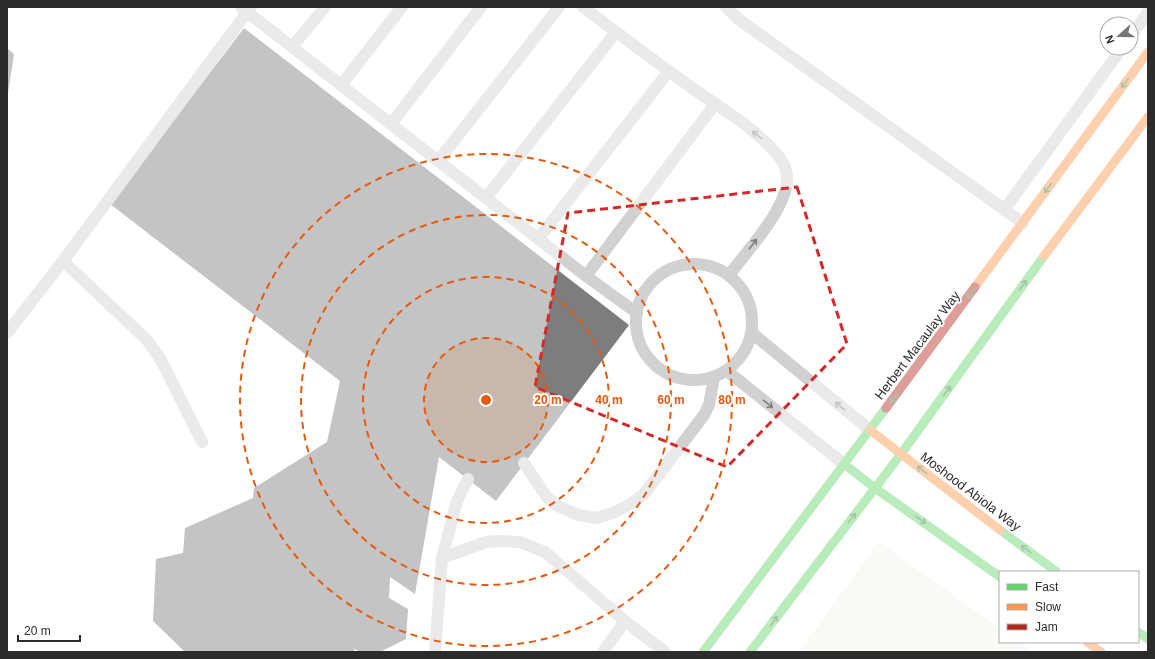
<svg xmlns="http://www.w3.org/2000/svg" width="1155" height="659" font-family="Helvetica,sans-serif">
<rect width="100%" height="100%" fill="#fff"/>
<!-- green -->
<polygon fill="#eff3eb" points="879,542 1000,629 1000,642 1019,642 1033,652 799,652"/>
<!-- building -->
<g fill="#7d7d7d">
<polygon points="244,28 629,325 496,501 439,457 415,594 390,577 389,598 408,609 406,639 380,652 361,652 354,649 354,652 185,652 153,621 156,559 183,553 185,528 253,498 254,488 327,442 340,381 110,204"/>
<polygon points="7,48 14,54 8,93 7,93"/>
</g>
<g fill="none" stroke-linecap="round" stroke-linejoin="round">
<!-- lane -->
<g stroke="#d1d1d1" stroke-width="12">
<polyline points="251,7 247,12 586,276 637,313"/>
<path d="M583,7c37,28 74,56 112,83 26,18 58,37 79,61 8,8 14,18 13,29 -1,30 -40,71 -58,95"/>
<polyline points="726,7 737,18 1023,223"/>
<polyline points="1131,36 1148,12"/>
<polyline points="292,47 325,7"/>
<polyline points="341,85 402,7"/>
<polyline points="391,124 481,7"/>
<polyline points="438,161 559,7"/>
<polyline points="486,198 616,32"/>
<polyline points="1004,210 1122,48"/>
<polyline points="538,239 669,71"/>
<polyline points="63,261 147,340 161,360 202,442"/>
<circle cx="694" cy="322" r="58"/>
<polyline points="586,276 715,104"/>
<polyline points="7,333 63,261 247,12 242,8"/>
<polyline points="752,333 870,430"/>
<polyline points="727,371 844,464"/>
<polyline points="524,463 546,496 556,505 578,515 597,518 615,512 632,503 644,494 704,415 709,405 714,378"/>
<polyline points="442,558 457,501 468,479"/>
<polyline points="435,652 442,558 486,542 500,541 520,542 545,552 625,621"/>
<polyline points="603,652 625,621 665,652"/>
</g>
<!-- fast -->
<g stroke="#63d668" stroke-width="9">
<polyline points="844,464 875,488 1000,577"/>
<polyline points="1000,530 1057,572"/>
<polyline points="1138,632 1148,639"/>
<polyline points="703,652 886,408"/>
<polyline points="750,652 901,454 1044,256"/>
</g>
<!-- slow -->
<g stroke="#ff974d" stroke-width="9">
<polyline points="1044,256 1148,117"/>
<polyline points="975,287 1148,52"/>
<polyline points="870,430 1000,530"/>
<polyline points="1087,642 1101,652"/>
</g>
<!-- jam -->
<polyline stroke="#b3261e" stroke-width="9" points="886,408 975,287"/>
</g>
<!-- one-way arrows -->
<defs><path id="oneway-shaft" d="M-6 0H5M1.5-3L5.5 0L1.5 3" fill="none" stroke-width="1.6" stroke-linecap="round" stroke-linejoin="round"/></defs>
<g stroke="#457847">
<use href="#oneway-shaft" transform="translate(1125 83) rotate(126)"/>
<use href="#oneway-shaft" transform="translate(1048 188) rotate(126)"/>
<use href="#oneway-shaft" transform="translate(1023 285) rotate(-54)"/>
<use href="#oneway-shaft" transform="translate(971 293) rotate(127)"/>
<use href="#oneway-shaft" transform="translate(947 391) rotate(-54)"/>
<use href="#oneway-shaft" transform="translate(894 398) rotate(127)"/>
<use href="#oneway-shaft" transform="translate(922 470) rotate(-142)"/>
<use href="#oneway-shaft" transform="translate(852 518) rotate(-53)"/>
<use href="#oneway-shaft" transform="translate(921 520) rotate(35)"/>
<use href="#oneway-shaft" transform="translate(1026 549) rotate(-144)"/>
<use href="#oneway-shaft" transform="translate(774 621) rotate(-53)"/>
</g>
<g stroke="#7e7e7e">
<use href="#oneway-shaft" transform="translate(757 135) rotate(-142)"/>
<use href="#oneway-shaft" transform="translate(753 244) rotate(-53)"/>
<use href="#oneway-shaft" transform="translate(768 404) rotate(39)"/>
<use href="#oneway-shaft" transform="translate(840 406) rotate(-140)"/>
</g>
<!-- marked area -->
<path d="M0 0H1155V659H0ZM797,187l50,157 -120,123 -192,-80 33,-174z" fill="#fff" fill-opacity=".55" fill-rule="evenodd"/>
<path fill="none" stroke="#d62828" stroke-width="3" stroke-dasharray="8 5" stroke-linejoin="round" d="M797,187l50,157 -120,123 -192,-80 33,-174z"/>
<!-- distance rings -->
<circle cx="486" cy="400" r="62" fill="#e8590c" fill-opacity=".12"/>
<g fill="none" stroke="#e8590c" stroke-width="2" stroke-dasharray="7 5">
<circle cx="486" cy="400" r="62"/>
<circle cx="486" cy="400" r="123"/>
<circle cx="486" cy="400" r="185"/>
<circle cx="486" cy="400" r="246"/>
</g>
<g text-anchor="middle" stroke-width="4" stroke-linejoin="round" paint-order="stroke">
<!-- street labels -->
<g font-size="13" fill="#2c2c2c" stroke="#fff">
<text transform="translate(917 345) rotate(-53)" y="5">Herbert Macaulay Way</text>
<text transform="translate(971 491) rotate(37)" y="5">Moshood Abiola Way</text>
</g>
</g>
<circle cx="486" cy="400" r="6" fill="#e8590c" stroke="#fff" stroke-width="2"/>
<g font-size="12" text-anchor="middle" font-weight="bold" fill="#e8590c" stroke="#fff" stroke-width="4" stroke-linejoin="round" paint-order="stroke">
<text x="548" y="404">20 m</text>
<text x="609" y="404">40 m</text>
<text x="671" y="404">60 m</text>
<text x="732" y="404">80 m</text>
</g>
<!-- border -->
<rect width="1155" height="659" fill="none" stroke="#2c2c2c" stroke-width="16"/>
<!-- legend -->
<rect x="999" y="571" width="140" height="72" fill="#ffffff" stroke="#ababab"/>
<rect x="1007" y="584" width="20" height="6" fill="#63d668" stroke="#ababab"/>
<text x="1035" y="591" font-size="12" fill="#2c2c2c">Fast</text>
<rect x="1007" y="604" width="20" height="6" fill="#ff974d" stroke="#ababab"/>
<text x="1035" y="611" font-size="12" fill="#2c2c2c">Slow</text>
<rect x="1007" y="624" width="20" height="6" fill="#b3261e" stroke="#ababab"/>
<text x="1035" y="631" font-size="12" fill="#2c2c2c">Jam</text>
<!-- north arrow -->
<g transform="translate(1119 36) rotate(249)"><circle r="19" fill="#ffffff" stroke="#ababab"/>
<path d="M0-3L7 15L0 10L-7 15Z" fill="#767676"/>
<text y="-6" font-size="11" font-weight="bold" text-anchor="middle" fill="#2c2c2c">N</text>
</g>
<!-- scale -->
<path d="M18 635v6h62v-6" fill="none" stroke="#2c2c2c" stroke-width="2"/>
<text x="24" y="635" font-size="12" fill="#2c2c2c" stroke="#ffffff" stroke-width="3" paint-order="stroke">20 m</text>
</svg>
